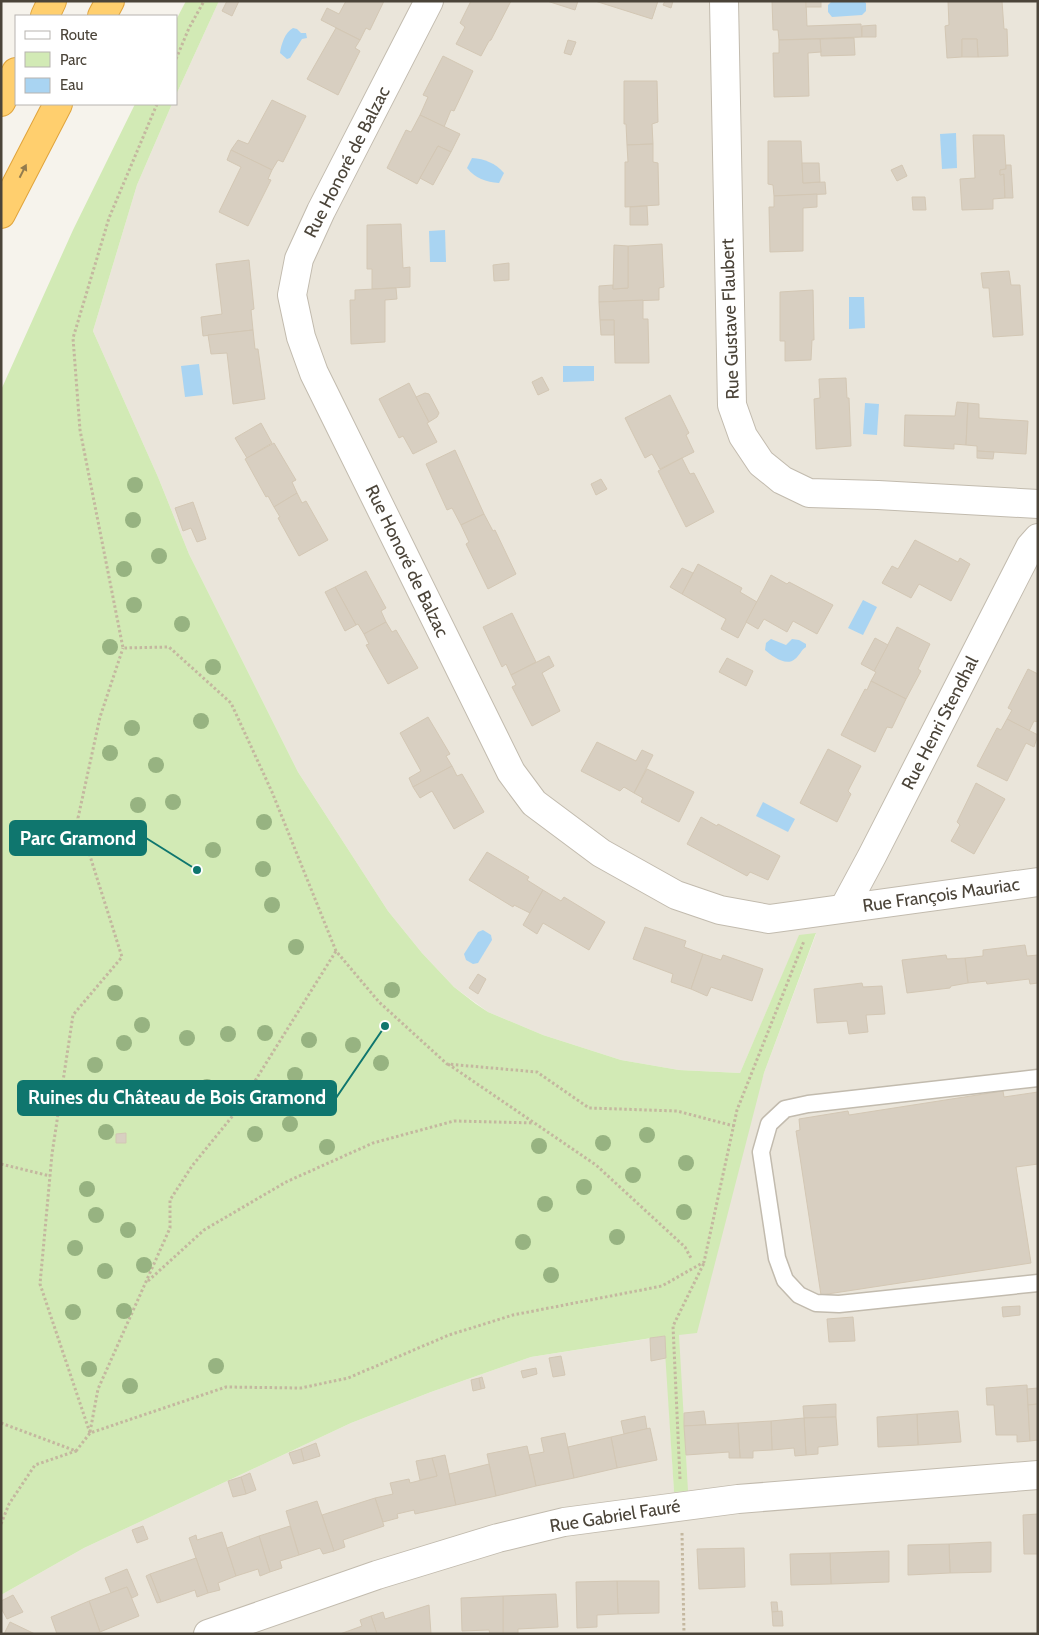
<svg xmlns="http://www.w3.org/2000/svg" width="1039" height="1635" font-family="Cabin,sans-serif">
<rect width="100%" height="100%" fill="#f6f3ec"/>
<!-- residential -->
<polygon fill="#eae5da" points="219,1 1038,1 1038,1634 1,1634 1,1595 84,1548 351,1423 431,1392 531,1357 665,1336 674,1491 679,1335 764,1073 816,934 799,936 740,1073 679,1070 621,1060 543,1035 488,1012 454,987 422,953 388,911 298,772 189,554 158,477 93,331 137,185 172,104 176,104 176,95"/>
<!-- green -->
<g fill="#d2eab5">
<polygon points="186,1 219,1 176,95 176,20"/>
<polygon points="135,104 172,104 137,185 93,331 158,477 189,554 298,772 388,911 422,953 454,987 476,1004 488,1012 543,1035 621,1060 679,1070 740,1073 799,935 816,933 764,1073 697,1333 679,1335 688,1491 674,1492 664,1336 531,1357 431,1392 351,1423 84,1548 1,1595 1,390 73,230"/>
</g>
<!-- water -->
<g fill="#a9d4f2">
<polygon points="832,1 863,1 866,3 866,11 862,15 832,17 828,12 828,5"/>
<path d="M293,28l4,1 4,4h5l1,5 -5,1 -12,19 -3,1 -7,-6c1,-8 5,-21 13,-25z"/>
<polygon points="956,133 957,168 942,169 940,134"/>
<path d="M472,158c13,1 23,5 32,15l-5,10c-13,-1 -24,-5 -32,-15z"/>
<polygon points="445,230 446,262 430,262 429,231"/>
<polygon points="849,297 864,297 865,328 849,329"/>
<polygon points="199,364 203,395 185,397 181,366"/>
<polygon points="563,366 594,366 594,381 563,382"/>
<polygon points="865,403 879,404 877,435 863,434"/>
<polygon points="863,600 877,607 863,635 848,628"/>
<path d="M771,639l15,6 6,-6 7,1 7,4v3c-5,3 -6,8 -11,12 -9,8 -23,-3 -30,-9l1,-7z"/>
<polygon points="763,802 795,819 788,832 756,816"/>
<polygon points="483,930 491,935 492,940 478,963 473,964 466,960 464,954 478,932"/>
</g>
<!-- building -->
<g fill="#d8cfc1" stroke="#d3c7b4">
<polygon points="227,1 239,1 232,16 222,11"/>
<polygon points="346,1 384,1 370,30 366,28 360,40 321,20 327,8 339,14"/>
<polygon points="471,1 511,1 491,40 489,41 481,56 456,44 465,27 460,23"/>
<polygon points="547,1 578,1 575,10"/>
<polygon points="595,1 658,1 652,19"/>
<polygon points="665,1 673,1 671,8 663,5"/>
<polygon points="772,1 806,1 807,26 861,24 862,37 779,40 778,30 773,30"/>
<rect x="806" y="1" width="15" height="6"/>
<polygon points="948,1 1002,1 1004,29 1007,29 1008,56 978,57 977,39 962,39 962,57 947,58 945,26 949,25"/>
<polygon points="876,25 876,37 862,37 862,26"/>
<polygon points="336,28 360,40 355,48 360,51 338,95 307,79"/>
<polygon points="854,38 855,55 821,56 820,39"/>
<polygon points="820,39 821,52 808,53 809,96 774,97 773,53 779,53 779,40"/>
<polygon points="962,39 977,39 978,57 962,57"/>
<polygon points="568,40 576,42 571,55 564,53"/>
<polygon points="443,56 473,71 454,111 451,110 444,127 420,115 428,97 423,95"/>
<polygon points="624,81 657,81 658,122 652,124 653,144 627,145 626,124 624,124"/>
<polygon points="272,100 306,116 283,162 278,160 272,170 231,150 238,140 248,144"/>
<polygon points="420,115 460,134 451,152 438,146 417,184 387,168 406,130 411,132"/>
<polygon points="973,135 1004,135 1006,169 1000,170 1000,175 1004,174 1005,198 993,199 993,209 962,210 960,179 975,178"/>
<polygon points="768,141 801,141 803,183 825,182 826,194 774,196 773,185 768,184"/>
<polygon points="653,144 653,162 658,163 659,205 625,207 625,162 628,162 627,145"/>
<polygon points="438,146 451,152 433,185 420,178"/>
<polygon points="231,150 272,170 268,179 271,180 248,226 219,212 241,167 227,160"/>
<polygon points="802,163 819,163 820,182 803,183"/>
<polygon points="902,165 907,176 897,181 891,170"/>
<polygon points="1006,165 1011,165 1013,198 1005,198 1004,174 1000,175 1000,170 1006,169"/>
<polygon points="817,194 817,207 803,208 803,251 770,252 769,207 774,207 774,196"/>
<polygon points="912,197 925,197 926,210 913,210"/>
<polygon points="647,206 648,225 630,225 630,207"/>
<polygon points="401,224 403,268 410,267 410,287 372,289 372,269 367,269 367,225"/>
<polygon points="662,244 664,287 659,288 659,300 599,302 599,286 613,285 613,289 628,288 628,246"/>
<polygon points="614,245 628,246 628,288 613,289"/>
<polygon points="249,260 254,309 251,310 253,330 203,336 201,317 222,314 216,264"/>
<polygon points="509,263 509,280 494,281 493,265"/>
<polygon points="1009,271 1011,285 1020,285 1023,335 993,337 989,288 983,288 981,273"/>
<polygon points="396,288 397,299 385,300 385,342 351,344 350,300 355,300 355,290"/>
<polygon points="813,290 814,340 812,340 811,360 785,361 785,341 780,341 780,292"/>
<polygon points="643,300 643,319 648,319 649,363 615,363 614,320 600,320 599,302"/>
<polygon points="600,320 614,320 614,335 601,335"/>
<polygon points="253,330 255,349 258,349 265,399 233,404 227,353 211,354 208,335"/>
<polygon points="542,377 549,390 538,395 532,382"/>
<polygon points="846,378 847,398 849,398 851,446 816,449 814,399 820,398 819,379"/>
<polygon points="409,383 429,422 427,423 437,442 413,454 403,436 399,438 379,399"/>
<polygon points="425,393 429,394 439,413 437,417 429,422 416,397"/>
<polygon points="670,395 689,433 686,435 694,452 660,469 652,454 645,458 625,418"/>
<polygon points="957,402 968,403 966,445 954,444 954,449 904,446 905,415 955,416"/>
<polygon points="968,403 979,404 979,418 1028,421 1026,454 977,451 977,446 966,445"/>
<polygon points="261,423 272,443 247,458 235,438"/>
<polygon points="274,443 296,480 292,482 297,493 274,507 268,496 266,497 245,459"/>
<polygon points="455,450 484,514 461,525 452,508 447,510 426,464"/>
<polygon points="977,451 994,452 993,459 977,458"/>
<polygon points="682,458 690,474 694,473 714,512 686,527 658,471"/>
<polygon points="601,479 607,489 596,495 591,484"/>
<polygon points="297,493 302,503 306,501 328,540 299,556 278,518 280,517 274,507"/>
<polygon points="193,502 206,539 197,542 191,528 183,531 175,508"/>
<polygon points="484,514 493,531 495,530 516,574 488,589 466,544 469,542 461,525"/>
<polygon points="915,540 958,562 960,558 970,564 951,601 919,584 911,598 882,583 892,566 898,569"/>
<polygon points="698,564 742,588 740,592 757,602 738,638 721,629 726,619 682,594"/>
<polygon points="682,568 693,573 682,594 670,587"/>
<polygon points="366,571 386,608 381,611 386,622 364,634 358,624 356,625 335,587"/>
<polygon points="771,575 787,584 789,582 833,605 817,634 793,621 787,632 764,619 758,629 746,622"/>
<polygon points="335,587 356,625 345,631 325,592"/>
<polygon points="512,613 536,662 511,675 506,664 502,667 483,627"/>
<polygon points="386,622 392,632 396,630 418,668 388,684 366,645 369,644 364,634"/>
<polygon points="897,627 930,644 918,669 921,671 906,699 871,681 876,672 874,671"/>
<polygon points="875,638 888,645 874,671 861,664"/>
<polygon points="549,656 554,666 542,673 560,711 532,726 512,687 516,685 511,675"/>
<polygon points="727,658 753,671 746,686 719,672"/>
<polygon points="1028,669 1038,674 1038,722 1034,721 1029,731 1007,719 1012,710 1008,708"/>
<polygon points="871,681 906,699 892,728 887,727 875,752 841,735 865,689 867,690"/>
<polygon points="428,717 450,754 446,756 452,766 413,787 409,778 421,771 400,733"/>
<polygon points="1007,719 1038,735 1034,747 1026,743 1007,781 977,766 997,728 1001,730"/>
<polygon points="597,742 636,761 642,750 653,755 634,793 624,787 620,791 581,771"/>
<polygon points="828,749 861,766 848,791 851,794 837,822 800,803"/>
<polygon points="452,766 457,776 462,774 484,812 454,829 432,791 420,798 413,787"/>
<polygon points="647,769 694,792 679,822 641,802 643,798 634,793"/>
<polygon points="976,783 1005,799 974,854 951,841 960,825 957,822"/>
<polygon points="701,817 717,826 718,824 780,856 768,880 750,872 747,876 687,844"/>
<polygon points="487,852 529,877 527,880 543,890 530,913 514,905 513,907 469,880"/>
<polygon points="543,890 561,901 564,897 605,922 589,950 543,923 537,934 523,925"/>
<polygon points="645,927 686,941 684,947 703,954 691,989 671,982 673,974 633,959"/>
<polygon points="1025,945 1027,956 1038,955 1038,983 1030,984 1029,979 987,984 986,981 968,983 965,958 983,956 983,950"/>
<polygon points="703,954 721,960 723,955 763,969 752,1001 711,987 707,996 691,989"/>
<polygon points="946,955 947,959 965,958 968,983 951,986 950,988 907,993 902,960"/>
<polygon points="478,974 486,979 478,994 469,988"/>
<polygon points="862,983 863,987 882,986 885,1014 866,1015 868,1032 849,1034 847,1021 817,1023 814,989"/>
<polygon points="1003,1091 1004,1097 1038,1092 1038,1164 1016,1167 1031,1263 821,1295 796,1131 800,1130 799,1119 848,1111 849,1115"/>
<polygon points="126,1133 126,1143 116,1143 116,1134"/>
<polygon points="1020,1306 1020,1315 1003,1317 1002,1307"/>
<polygon points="853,1317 855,1341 829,1342 827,1319"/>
<polygon points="665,1336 666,1358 651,1361 650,1338"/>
<polygon points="561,1356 565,1375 553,1377 549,1358"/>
<polygon points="536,1368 537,1374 523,1378 521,1371"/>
<polygon points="482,1377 485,1388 481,1389 479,1378"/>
<polygon points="479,1378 481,1389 473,1391 471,1380"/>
<polygon points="1027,1385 1030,1441 1017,1442 1017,1435 996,1435 994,1405 987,1405 986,1388"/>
<polygon points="1038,1388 1038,1404 1028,1405 1027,1389"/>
<polygon points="836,1404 836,1417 804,1418 803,1406"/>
<polygon points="1038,1404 1038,1440 1030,1441 1028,1405"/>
<polygon points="704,1411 706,1425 684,1426 684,1413"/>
<polygon points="958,1411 961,1442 918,1445 917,1414"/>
<polygon points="917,1414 918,1445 878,1447 877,1417"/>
<polygon points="645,1416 647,1429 624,1434 621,1421"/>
<polygon points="836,1417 838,1445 818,1447 818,1454 806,1455 804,1418"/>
<polygon points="804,1418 806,1455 795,1456 794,1448 772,1450 771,1421"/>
<polygon points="771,1421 772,1450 753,1451 753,1458 740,1458 738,1423"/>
<polygon points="738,1423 740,1458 729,1458 729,1452 686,1455 684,1426"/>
<polygon points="650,1428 657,1460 617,1468 611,1437"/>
<polygon points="565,1433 574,1478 536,1486 529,1455 544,1452 541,1438"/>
<polygon points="611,1437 617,1468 574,1478 568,1447"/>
<polygon points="316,1443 320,1456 304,1461 301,1449"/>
<polygon points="527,1446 536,1486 496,1496 487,1454"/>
<polygon points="301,1449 304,1461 293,1464 289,1453"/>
<polygon points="445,1455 456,1505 415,1514 414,1510 397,1514 398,1518 383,1522 375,1498 393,1494 390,1483 409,1479 410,1483 437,1476 432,1458"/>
<polygon points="432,1458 437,1476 420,1480 416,1461"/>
<polygon points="489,1464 496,1496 456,1505 449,1474"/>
<polygon points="250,1473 256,1490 246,1494 241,1477"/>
<polygon points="241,1477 246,1494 233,1497 228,1481"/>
<polygon points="375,1498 384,1526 343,1540 345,1547 334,1551 322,1515"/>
<polygon points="317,1501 334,1551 323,1554 320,1548 299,1555 286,1511"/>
<polygon points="1038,1514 1038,1554 1024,1554 1023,1515"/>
<polygon points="143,1526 148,1539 137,1543 132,1530"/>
<polygon points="290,1526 299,1555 280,1561 282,1568 270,1572 259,1536"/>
<polygon points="222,1532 236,1576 218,1583 220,1590 208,1593 189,1538 196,1535 197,1540"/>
<polygon points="259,1536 270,1572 260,1576 258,1569 236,1576 227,1548"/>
<polygon points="991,1542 991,1572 950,1573 949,1544"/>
<polygon points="949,1544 950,1573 908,1575 908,1545"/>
<polygon points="744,1548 745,1587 699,1589 697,1549"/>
<polygon points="889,1551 889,1582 831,1584 830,1553"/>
<polygon points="830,1553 831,1584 791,1585 790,1554"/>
<polygon points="196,1558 208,1593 197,1597 195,1590 161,1602 150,1574"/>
<polygon points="127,1569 138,1595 132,1598 127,1587 111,1593 105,1578"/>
<polygon points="150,1574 161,1602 157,1603 146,1576"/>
<polygon points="617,1581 659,1581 659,1613 618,1614"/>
<polygon points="617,1581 618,1614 597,1615 597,1627 577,1628 576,1582"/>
<polygon points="127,1587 139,1616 100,1632 89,1601"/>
<polygon points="556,1594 558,1627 518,1629 518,1634 503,1634 503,1596"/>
<polygon points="13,1595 23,1612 7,1619 1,1608 1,1601"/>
<polygon points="503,1596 503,1634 490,1634 489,1630 462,1631 461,1598"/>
<polygon points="89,1601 100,1632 94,1634 57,1634 51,1617"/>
<polygon points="771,1602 777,1602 778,1612 772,1612"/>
<polygon points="429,1605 431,1634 377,1634 371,1616 383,1612 385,1619"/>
<polygon points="782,1611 783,1626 773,1626 772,1612"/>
<polygon points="371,1616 377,1634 340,1634 362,1626 360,1620"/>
<polygon points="10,1622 35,1634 4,1634"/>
</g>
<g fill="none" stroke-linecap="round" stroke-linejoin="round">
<!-- lane casing -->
<g stroke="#c2bbae" stroke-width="19">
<polyline id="lane" points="1038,1078 808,1104 785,1109 769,1124 761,1152 777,1258 785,1280 799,1295 816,1303 839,1304 1038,1283"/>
</g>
<!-- street casing -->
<g stroke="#c2bbae" stroke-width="30">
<g id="street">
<polyline points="429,1 321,211 299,259 292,295 301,337 314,373 511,772 534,803 601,853 676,895 720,910 769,919 1038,882"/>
<polyline points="724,1 732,405 743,436 761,463 782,480 809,493 878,495 1038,504"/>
<polyline points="844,908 872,856 1030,547 1038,538"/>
<polyline points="208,1634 377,1575 498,1538 564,1522 738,1499 1038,1475"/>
</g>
</g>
<!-- highway casing -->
<g stroke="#e0a43c" stroke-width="30">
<g id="highway">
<polyline points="45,16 52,1"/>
<polyline points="102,16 110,1"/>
<polyline points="1,102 16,72"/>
<polyline points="1,214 58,104"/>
</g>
</g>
<!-- path -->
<g stroke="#c4b79f" stroke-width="3" stroke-dasharray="2.5 2.5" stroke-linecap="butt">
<polyline points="176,59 189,28 204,1"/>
<polyline points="157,104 109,218 73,338 80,430 123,648 169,647 231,703 272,792 336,951 379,1002 447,1064 537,1072 589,1108 677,1111 734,1126"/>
<polyline points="448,1064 596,1165 685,1247 692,1260"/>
<polyline points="1,1164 50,1176"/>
<polyline points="148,1281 204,1230 286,1182 373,1143 454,1121 534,1123"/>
<polyline points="1,1423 76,1451 90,1433 226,1387 301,1388 348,1378 449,1335 513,1315 662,1286 704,1262 737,1110 804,941"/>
<polyline points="90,1432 98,1389 170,1228 170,1200 192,1166 235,1113 336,951"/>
<polyline points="90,1433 40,1284 52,1154 73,1015 122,957 78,818 100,717 123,648"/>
<polyline points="680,1479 673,1326 704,1263"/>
<polyline points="1,1524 9,1504 35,1465 76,1451"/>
<polyline points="682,1533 684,1634"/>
</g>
<!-- lane -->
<use href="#lane" stroke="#fff" stroke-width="16"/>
<!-- street -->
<use href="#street" stroke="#fff" stroke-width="28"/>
<!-- highway -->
<use href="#highway" stroke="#ffcf6e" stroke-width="28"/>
</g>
<!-- trees -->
<g fill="#97b381">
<circle cx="135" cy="485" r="8"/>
<circle cx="133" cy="520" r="8"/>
<circle cx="159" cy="556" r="8"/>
<circle cx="124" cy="569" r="8"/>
<circle cx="134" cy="605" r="8"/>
<circle cx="182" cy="624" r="8"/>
<circle cx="110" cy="647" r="8"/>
<circle cx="213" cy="667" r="8"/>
<circle cx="201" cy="721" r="8"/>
<circle cx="132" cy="728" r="8"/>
<circle cx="110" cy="753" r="8"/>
<circle cx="156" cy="765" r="8"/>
<circle cx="173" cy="802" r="8"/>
<circle cx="138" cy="805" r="8"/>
<circle cx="264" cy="822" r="8"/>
<circle cx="213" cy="850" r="8"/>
<circle cx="263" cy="869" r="8"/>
<circle cx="272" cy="905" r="8"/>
<circle cx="296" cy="947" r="8"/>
<circle cx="392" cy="990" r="8"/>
<circle cx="115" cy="993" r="8"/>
<circle cx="142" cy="1025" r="8"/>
<circle cx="265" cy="1033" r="8"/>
<circle cx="228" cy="1034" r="8"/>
<circle cx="187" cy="1038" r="8"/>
<circle cx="309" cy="1040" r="8"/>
<circle cx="124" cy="1043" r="8"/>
<circle cx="353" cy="1045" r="8"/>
<circle cx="381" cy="1063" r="8"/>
<circle cx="95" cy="1065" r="8"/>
<circle cx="295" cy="1075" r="8"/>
<circle cx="207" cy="1087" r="8"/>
<circle cx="290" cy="1124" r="8"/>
<circle cx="106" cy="1132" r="8"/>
<circle cx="255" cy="1134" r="8"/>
<circle cx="647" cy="1135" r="8"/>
<circle cx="603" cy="1143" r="8"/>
<circle cx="539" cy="1146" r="8"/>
<circle cx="327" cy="1147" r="8"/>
<circle cx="686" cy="1163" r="8"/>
<circle cx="633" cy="1175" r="8"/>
<circle cx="584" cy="1187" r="8"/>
<circle cx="87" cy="1189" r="8"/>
<circle cx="545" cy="1204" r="8"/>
<circle cx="684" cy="1212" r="8"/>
<circle cx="96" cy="1215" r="8"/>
<circle cx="128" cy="1230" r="8"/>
<circle cx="617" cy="1237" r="8"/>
<circle cx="523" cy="1242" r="8"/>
<circle cx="75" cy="1248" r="8"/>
<circle cx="144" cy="1265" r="8"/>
<circle cx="105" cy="1271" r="8"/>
<circle cx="551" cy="1275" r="8"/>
<circle cx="124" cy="1311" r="8"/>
<circle cx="73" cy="1312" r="8"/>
<circle cx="216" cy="1366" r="8"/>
<circle cx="89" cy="1369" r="8"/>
<circle cx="130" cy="1386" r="8"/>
</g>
<!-- one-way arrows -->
<defs><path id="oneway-solid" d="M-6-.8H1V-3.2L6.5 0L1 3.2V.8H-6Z" transform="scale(1.25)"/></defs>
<use fill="#937c4e" href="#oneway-solid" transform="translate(23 171) rotate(-63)"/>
<g text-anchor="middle" stroke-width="4.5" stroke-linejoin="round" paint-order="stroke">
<!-- street labels -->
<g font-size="18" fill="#4b4439" stroke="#fff">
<text transform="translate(347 162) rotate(-63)" y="6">Rue Honoré de Balzac</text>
<text transform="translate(730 319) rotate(-92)" y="6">Rue Gustave Flaubert</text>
<text transform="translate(407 561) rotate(64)" y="6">Rue Honoré de Balzac</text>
<text transform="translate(940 723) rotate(-63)" y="6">Rue Henri Stendhal</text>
<text transform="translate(941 895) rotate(-8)" y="6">Rue François Mauriac</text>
<text transform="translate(615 1516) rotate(-9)" y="6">Rue Gabriel Fauré</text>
</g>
</g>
<!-- callouts -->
<path fill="none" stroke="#0f766e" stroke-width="2" d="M197 870L146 838M385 1026L336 1098"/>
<g fill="#0f766e" stroke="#fff" stroke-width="2">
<circle cx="197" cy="870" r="5"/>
<circle cx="385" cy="1026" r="5"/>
</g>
<g fill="#0f766e" stroke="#0f766e" stroke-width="2">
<rect x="10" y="821" width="136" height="34" rx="5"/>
<rect x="18" y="1081" width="318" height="34" rx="5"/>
</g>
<g font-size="19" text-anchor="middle" font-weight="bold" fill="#fff">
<text x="78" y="845">Parc Gramond</text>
<text x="177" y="1104">Ruines du Château de Bois Gramond</text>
</g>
<!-- border -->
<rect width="1039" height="1635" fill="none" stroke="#4b4439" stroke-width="5"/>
<!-- legend -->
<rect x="15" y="15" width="162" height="90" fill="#ffffff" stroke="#b7b4b0"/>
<rect x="25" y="31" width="25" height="8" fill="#ffffff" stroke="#b7b4b0"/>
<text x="60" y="40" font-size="15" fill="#4b4439">Route</text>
<rect x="25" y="52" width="25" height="15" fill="#d2eab5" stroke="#b7b4b0"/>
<text x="60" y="65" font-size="15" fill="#4b4439">Parc</text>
<rect x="25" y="78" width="25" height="15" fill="#a9d4f2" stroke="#b7b4b0"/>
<text x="60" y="90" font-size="15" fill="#4b4439">Eau</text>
</svg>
